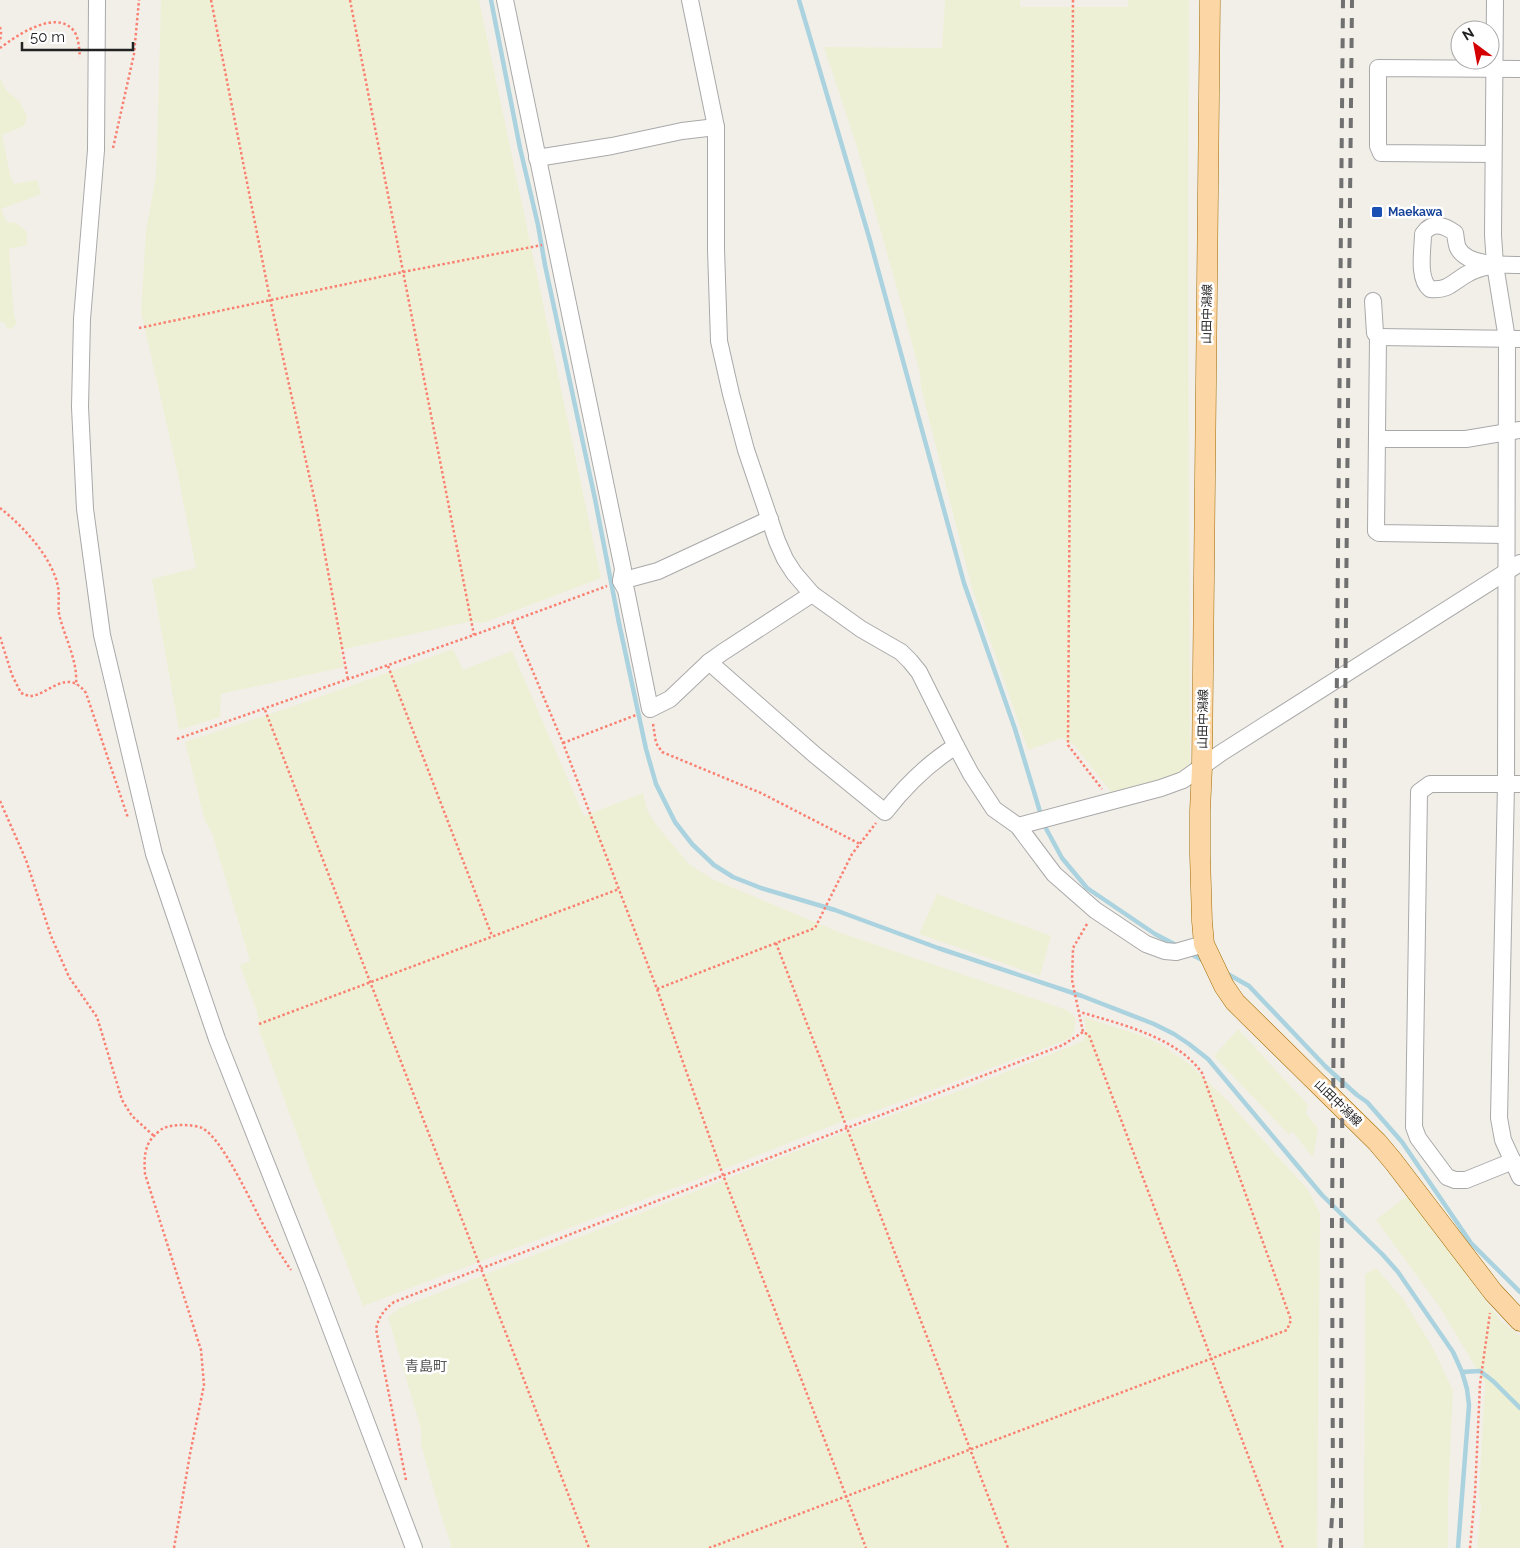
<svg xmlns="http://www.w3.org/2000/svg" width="1520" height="1548" font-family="Raleway,'Noto Sans JP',sans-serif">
<rect width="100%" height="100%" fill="#f2efe9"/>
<!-- farmland -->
<g fill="#eef0d5">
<polygon points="161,0 479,0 601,578 483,623 468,622 340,650 344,667 221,694 220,717 179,730 152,579 196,568 177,470 141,312 146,230 156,177"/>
<polygon points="945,0 1020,0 1020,7 1128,7 1128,0 1189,0 1188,263 1190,768 1154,783 1112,793 1074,745 1062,738 1028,750 972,588 921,388 920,374 905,317 857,147 824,47 942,48"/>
<polygon points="0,78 6,90 20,102 27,117 24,126 2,135 10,174 14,184 37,180 41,194 1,209 7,223 15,222 27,232 27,245 9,249 14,316 17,323 11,329 7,328 4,322 0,322"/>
<polygon points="453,649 463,670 512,651 584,816 643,793 648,812 658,827 689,864 712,879 841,933 1067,1010 1076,1018 1074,1032 1071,1037 1064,1041 854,1119 841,1122 709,1175 363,1306 313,1178 260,1033 257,1012 240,965 250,961 212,833 205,821 185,742 294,706"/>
<polygon points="937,894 1051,936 1040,976 919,934"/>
<polygon points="1084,1017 1140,1035 1162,1045 1189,1064 1225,1098 1308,1190 1320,1213 1317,1548 452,1548 440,1512 421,1445 421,1429 388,1317 400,1308 845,1132 967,1088 1083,1041 1086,1031"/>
<polygon points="1238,1029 1308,1105 1306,1114 1318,1128 1313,1158 1292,1131 1289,1135 1214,1056"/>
<polygon points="1408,1195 1500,1320 1520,1336 1520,1548 1477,1548 1481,1506 1479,1496 1485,1383 1439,1306 1376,1220"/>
<polygon points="1376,1268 1403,1299 1433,1348 1453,1391 1448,1500 1448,1548 1364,1548 1365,1274"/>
</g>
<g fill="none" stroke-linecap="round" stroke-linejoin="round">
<!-- stream -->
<g stroke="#aad3df" stroke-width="4.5">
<polyline points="491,0 520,148 538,225 545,265 595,499 619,623 646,749 656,784 675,822 692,844 714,865 733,877 761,888 835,910 938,948 1082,996 1154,1024 1174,1034 1189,1044 1208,1059 1322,1195 1383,1255 1398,1272 1453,1352 1462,1372 1467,1389 1469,1405 1458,1548"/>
<polyline points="799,0 869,237 964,583 1015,729 1041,815"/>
<polyline points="1043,823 1062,858 1087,888 1155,934 1178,946"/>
<polyline points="1189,953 1204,961"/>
<polyline points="1226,973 1249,986 1326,1067 1357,1095 1367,1102 1402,1142 1471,1243 1520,1292"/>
<polyline points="1462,1372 1480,1371 1493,1381 1520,1408"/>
</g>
<!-- minor casing -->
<g stroke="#a9a9a9" stroke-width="18">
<g id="minor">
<polyline points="97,0 96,150 82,319 80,407 85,509 102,635 154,854 217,1039 314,1284 414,1548"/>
<polyline points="505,0 623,569 621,581 626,590 650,709 670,699 709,662 723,652 812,594"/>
<polyline points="690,0 716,127 716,249 719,341 731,394 746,450 777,541 785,559 794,573 812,594 861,629 901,652 910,661 919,672 956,746 971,774 994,809 1018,826 1054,874 1095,910 1146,944 1165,951 1176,952 1204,944"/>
<polyline points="1495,0 1493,235 1495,265 1507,339 1506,784 1499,1118 1503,1140 1520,1177"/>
<polyline points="1493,154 1381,153 1378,146 1378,68 1520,69"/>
<polyline points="537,158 612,146 682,131 716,127"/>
<path d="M1495,265c-9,2 -18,3 -26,8 -16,8 -19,18 -39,16 -13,-11 -7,-40 -7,-55 9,-13 21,-9 32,-1 1,5 1,11 3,15 9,18 45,17 62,17"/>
<polyline points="1373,301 1375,333 1378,337 1376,531 1379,533 1506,535"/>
<polyline points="1378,337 1520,339"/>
<polyline points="1377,439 1466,439 1520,430"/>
<polyline points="621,581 658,571 770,519"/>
<path d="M709,662l106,93 70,57c21,-27 42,-48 71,-66"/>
<polyline points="1018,826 1161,788 1183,780 1221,753 1520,563"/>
<polyline points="1513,1161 1466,1180 1455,1180 1447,1177 1418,1138 1414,1127 1419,792 1430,784 1520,784"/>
</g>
</g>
<!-- major casing -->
<g stroke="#a06b00" stroke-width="21">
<polyline id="major" points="1210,0 1202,767 1200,811 1200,855 1202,921 1204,944 1224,986 1235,1002 1377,1142 1393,1161 1493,1292 1520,1321"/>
</g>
<!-- path -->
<g stroke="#fa8072" stroke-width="2.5" stroke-dasharray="2.5 2.5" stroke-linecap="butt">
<polyline points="211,0 270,299 316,506 348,680"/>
<polyline points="350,0 474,635"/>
<polyline points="1073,0 1068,745 1102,789"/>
<polyline points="0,27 1,33 0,42"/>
<path d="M0,48c16,-12 56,-40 74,-17 5,7 5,18 6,26"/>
<polyline points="113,148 134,54 139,0"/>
<polyline points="139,328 403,272 542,245"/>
<path d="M0,508c22,17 53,50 58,79 2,10 -1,22 2,31 6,22 18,44 16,67"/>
<polyline points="512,622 563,743 657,989 723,1175 866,1548"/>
<path d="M0,637l12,38 9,18c3,1 5,2 8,3 18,1 37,-30 57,-3l42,125"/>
<polyline points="388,666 492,936"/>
<polyline points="265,710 589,1548"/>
<polyline points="653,724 656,743 662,752 761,793 860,844"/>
<polyline points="177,739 474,635 607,586"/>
<polyline points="563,743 636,715"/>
<polyline points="0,801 26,860 51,936 69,977 97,1017 122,1100 132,1116 154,1136"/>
<polyline points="1087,924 1073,948 1072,980 1083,1032 1089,1035 1283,1548"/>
<polyline points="776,943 1008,1548"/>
<polyline points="657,989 815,928 852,854 876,823"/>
<polyline points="259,1024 619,889"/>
<path d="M406,1480l-30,-151c3,-13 8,-19 18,-27l669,-257 20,-13"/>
<path d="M174,1548l16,-94 14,-69 -3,-35 -56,-176c-1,-15 -1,-29 10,-39 2,-2 6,-6 9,-7 9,-4 28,-4 38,0 21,10 52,81 64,102 8,14 16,27 25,40"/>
<path d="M709,1548l578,-218 4,-10 -89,-247c-25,-36 -82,-49 -122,-61"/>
<polyline points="1470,1548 1475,1494 1480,1384 1490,1313"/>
</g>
<!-- minor -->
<use href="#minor" stroke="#fff" stroke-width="16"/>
<!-- major -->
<use href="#major" stroke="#fcd6a4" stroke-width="20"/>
<!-- rail -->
<g stroke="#707070" stroke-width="4" stroke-dasharray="10 10" stroke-linecap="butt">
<polyline points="1330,1548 1333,1501 1332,1222 1343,0"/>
<path d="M1341,1548c0,-516 6,-1032 11,-1548"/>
</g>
</g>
<!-- markers -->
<rect fill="#1a4fb4" stroke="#fff" stroke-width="2" x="1371" y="206" width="12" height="12" rx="2.5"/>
<g text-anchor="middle" stroke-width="5" stroke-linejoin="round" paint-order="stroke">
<!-- transit labels -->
<g font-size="12" font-weight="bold" fill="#164399" stroke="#fff" text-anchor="start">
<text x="1388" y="216">Maekawa</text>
</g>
<!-- street labels -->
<g font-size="12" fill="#222" stroke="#fff">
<text transform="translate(1207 314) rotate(-89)" y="4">山田中潟線</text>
<text transform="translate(1203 719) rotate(-89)" y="4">山田中潟線</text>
<text transform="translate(1338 1103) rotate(44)" y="4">山田中潟線</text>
</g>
<!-- neighbourhood labels -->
<g font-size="14" fill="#555" stroke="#fff">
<text x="426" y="1371">青島町</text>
</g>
</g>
<!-- north arrow -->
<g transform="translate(1475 45) rotate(328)"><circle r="24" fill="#ffffff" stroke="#a7a7a7"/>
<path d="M0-4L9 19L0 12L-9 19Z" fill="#d40000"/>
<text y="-8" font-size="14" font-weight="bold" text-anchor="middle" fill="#222222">N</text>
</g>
<!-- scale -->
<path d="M22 42v8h111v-8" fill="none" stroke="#222222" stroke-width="2.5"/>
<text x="30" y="42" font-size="15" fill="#222222" stroke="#ffffff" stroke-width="4" paint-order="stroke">50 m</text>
</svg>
